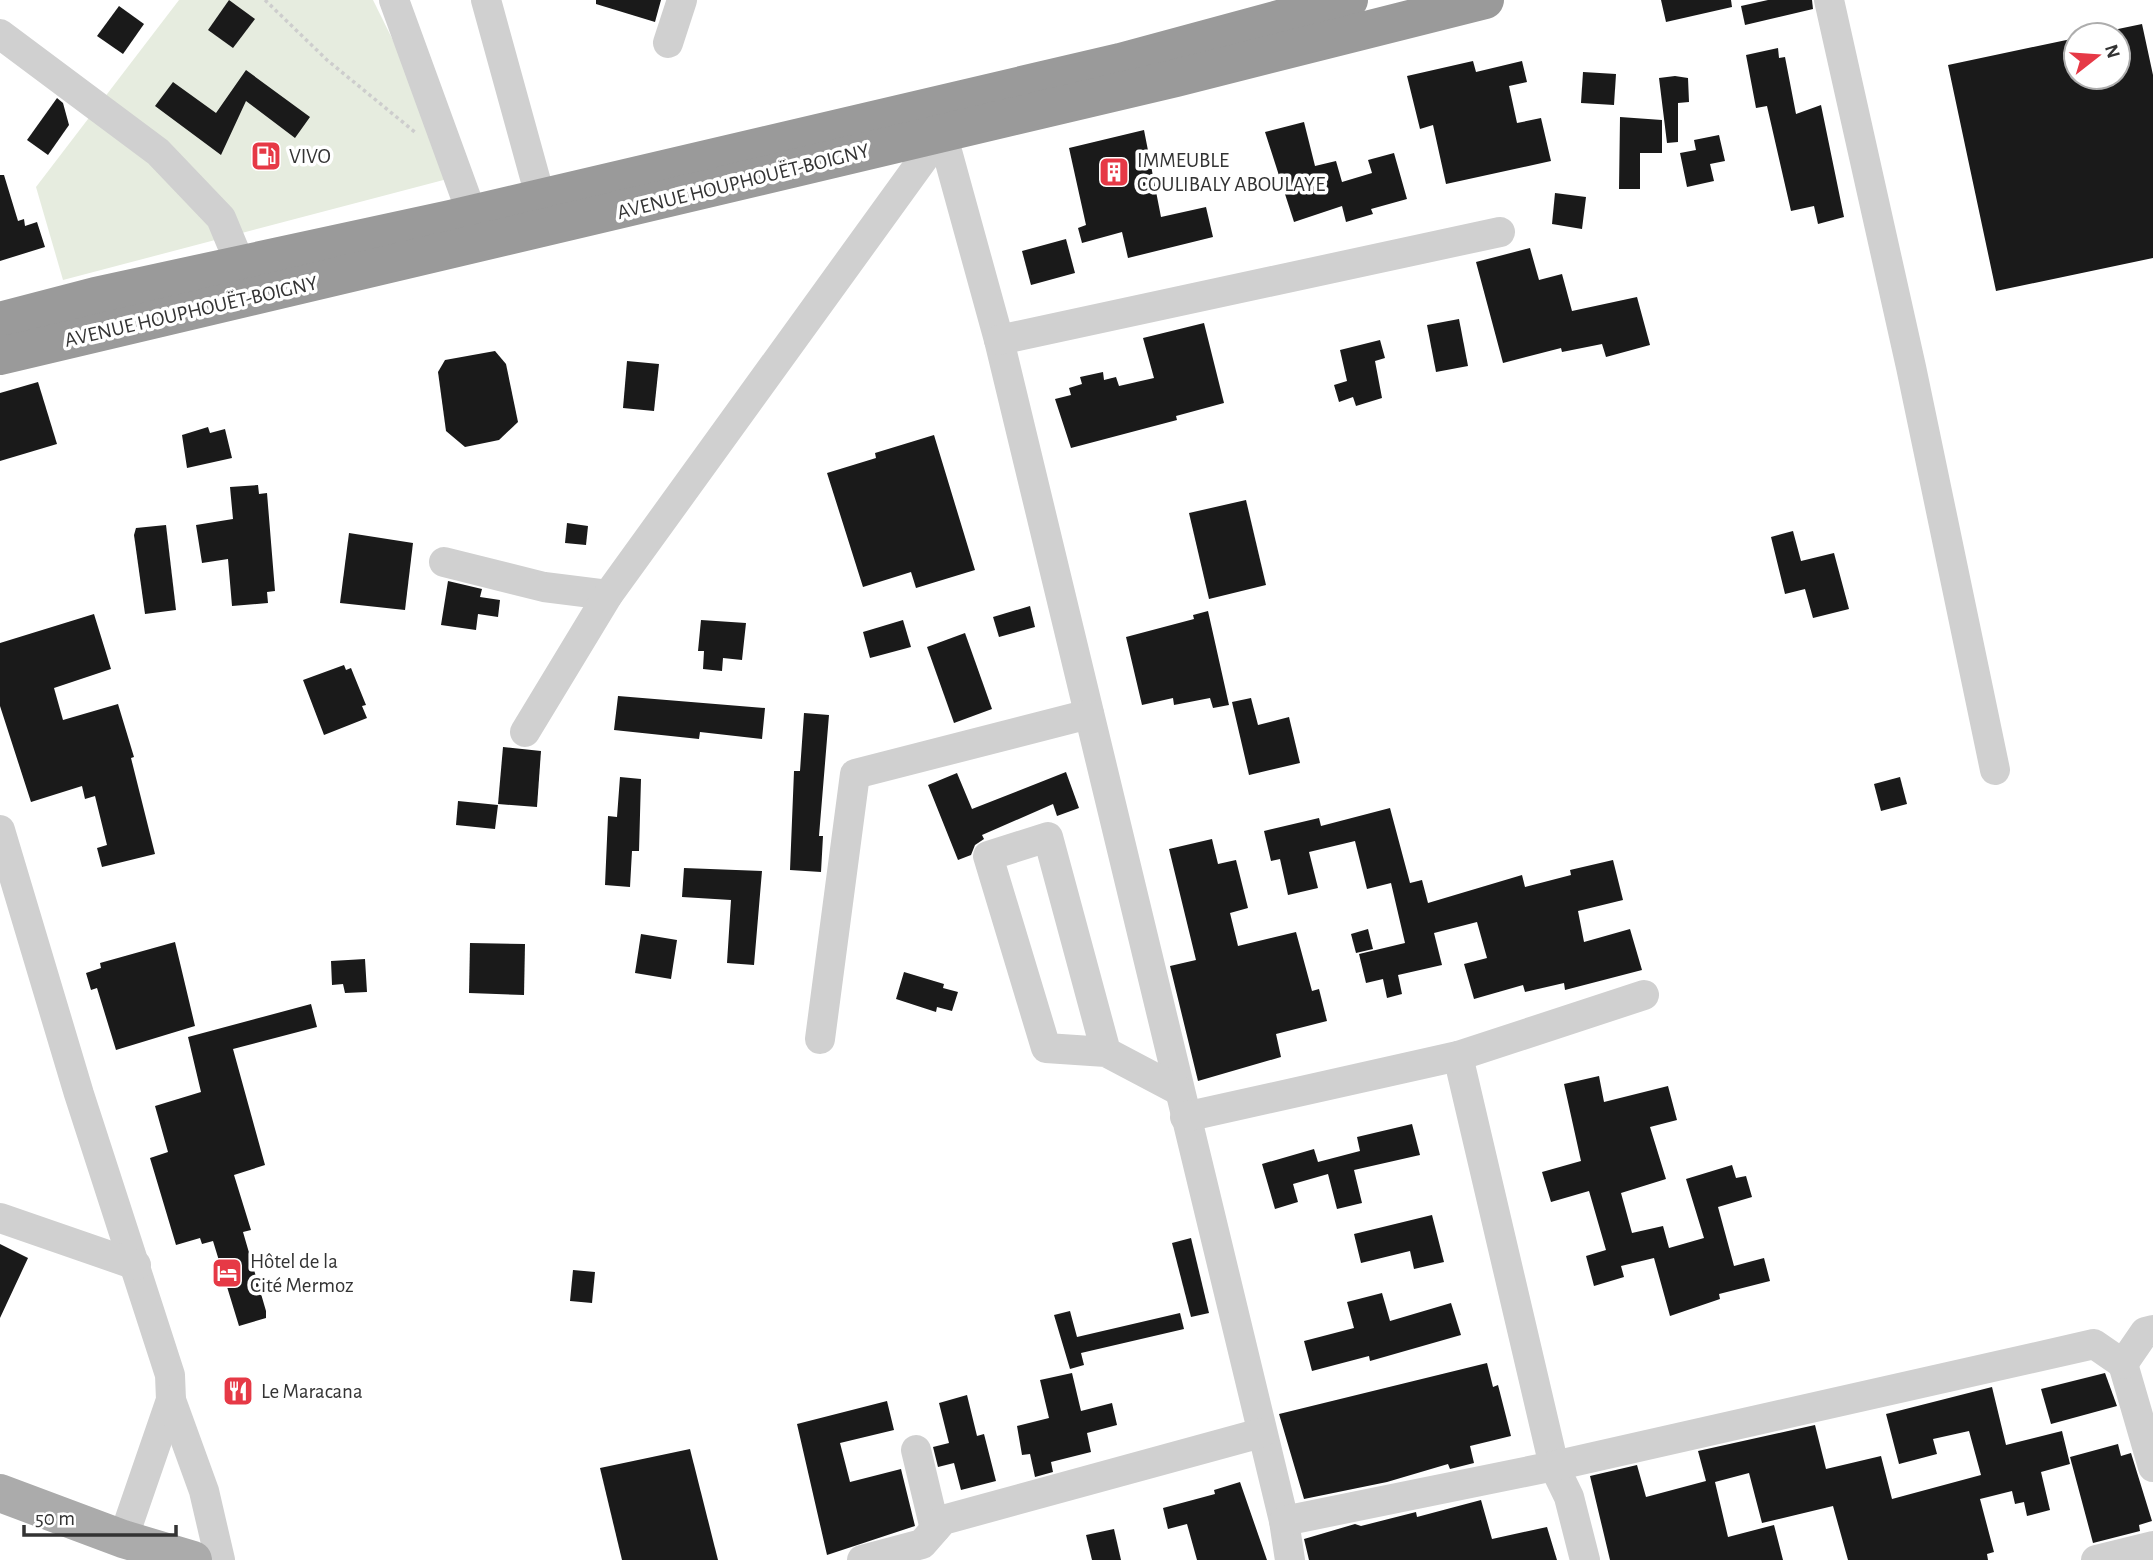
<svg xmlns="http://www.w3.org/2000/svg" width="2153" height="1560" font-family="'Alegreya Sans',sans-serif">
<rect width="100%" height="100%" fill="#fff"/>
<!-- green -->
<polygon fill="#e6ecdf" points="179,0 373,0 431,117 455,177 63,280 36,187"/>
<!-- building -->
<g fill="#1a1a1a">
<polygon points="229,0 255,19 233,48 208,30"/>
<polygon points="596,0 661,0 655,22 596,4"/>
<polygon points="1661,0 1731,0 1732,7 1666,22"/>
<polygon points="1768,0 1812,0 1813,9 1745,25 1741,6"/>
<polygon points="119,6 144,24 123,54 97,36"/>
<polygon points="2142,24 2153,75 2153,258 1996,291 1948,65 2076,38 2076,77 2118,77 2118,29"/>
<polygon points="1778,48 1779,58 1785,57 1796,114 1821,105 1844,217 1818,224 1814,206 1791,211 1767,106 1756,108 1746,55"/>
<polygon points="1473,61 1476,72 1522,61 1527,82 1509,86 1517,123 1541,118 1551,161 1446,184 1433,125 1420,129 1407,76"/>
<polygon points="246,70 310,117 295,138 246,101 221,155 155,106 173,82 216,113"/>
<polygon points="1583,72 1616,74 1614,105 1581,103"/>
<polygon points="1675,76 1688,78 1689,102 1678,103 1678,142 1667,143 1659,78"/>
<polygon points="57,98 63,103 69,125 48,155 27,140"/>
<polygon points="1620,117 1662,120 1662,153 1640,153 1640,189 1619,189"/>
<polygon points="1304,122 1315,166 1336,161 1342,182 1372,173 1368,160 1394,153 1407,199 1371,209 1373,214 1346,222 1342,206 1294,222 1265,132"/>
<polygon points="1144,130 1161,217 1206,207 1213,237 1128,258 1122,232 1082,243 1078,228 1086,225 1069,148"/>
<polygon points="1719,135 1725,161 1710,164 1714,181 1687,187 1680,153 1696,150 1694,140"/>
<polygon points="0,175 4,175 18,221 24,219 25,226 37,222 45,247 0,261"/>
<polygon points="1555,193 1586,197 1582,229 1552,224"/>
<polygon points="1066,239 1075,273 1031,285 1022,251"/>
<polygon points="1530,248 1539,280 1562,274 1572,311 1637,297 1650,345 1606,357 1602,344 1562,352 1561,348 1503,363 1476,262"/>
<polygon points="1459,319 1468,366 1436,372 1427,325"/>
<polygon points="1204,323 1224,403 1176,416 1177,420 1071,448 1055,399 1071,395 1069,388 1082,384 1080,377 1103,372 1104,380 1116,377 1119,386 1154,378 1143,338"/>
<polygon points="1380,340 1385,358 1375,361 1382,398 1356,406 1353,397 1339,402 1334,385 1347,381 1340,350"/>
<polygon points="495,351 506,364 518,422 499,440 465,447 446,431 438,372 445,360"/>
<polygon points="627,361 659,364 654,411 623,408"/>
<polygon points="38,382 57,444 0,461 0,393"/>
<polygon points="208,427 210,433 225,429 232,458 187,468 182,435"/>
<polygon points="934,435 975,570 916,588 911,572 863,587 827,473 876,458 875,453"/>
<polygon points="258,485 259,494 267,493 275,591 267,592 268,603 232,606 228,559 202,563 196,525 233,519 230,487"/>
<polygon points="1246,500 1266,585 1209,599 1189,513"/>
<polygon points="567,523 588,526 586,545 565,543"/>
<polygon points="166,525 176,610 145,614 134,535 136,528"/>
<polygon points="1793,531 1801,561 1834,553 1849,609 1813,618 1805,589 1785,594 1771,537"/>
<polygon points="349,533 413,543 405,610 340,603"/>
<polygon points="448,581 482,589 480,597 500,600 498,617 478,614 476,630 441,625"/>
<polygon points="1030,606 1035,627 999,637 993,617"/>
<polygon points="1208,611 1229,705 1213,708 1210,698 1174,705 1173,698 1142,705 1126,637 1194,619 1193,615"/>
<polygon points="94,614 111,669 54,688 63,720 118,704 134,757 131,758 155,854 102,867 97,848 107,845 95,796 85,799 82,786 31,802 0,706 0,643"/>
<polygon points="701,620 746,623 742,660 723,658 722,671 703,669 704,651 698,651"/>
<polygon points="903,620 911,647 870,658 863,632"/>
<polygon points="965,633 992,709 954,723 927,647"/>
<polygon points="344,665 346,670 351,668 366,705 362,706 367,718 324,735 303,680"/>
<polygon points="618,696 765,708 762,739 700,732 699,739 614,730"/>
<polygon points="1251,698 1258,725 1289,717 1300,763 1249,775 1232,702"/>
<polygon points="804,713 829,715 819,836 823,836 821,872 790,870 794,771 800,771"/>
<polygon points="503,747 541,751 537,807 498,804"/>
<polygon points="1066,772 1079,808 1057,816 1053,804 982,835 984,839 975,845 971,855 958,860 928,785 957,773 972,809"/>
<polygon points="620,777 641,779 639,851 632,851 630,887 605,885 608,816 617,817"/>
<polygon points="1900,777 1907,804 1881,811 1874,784"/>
<polygon points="458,801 498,805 495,829 456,825"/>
<polygon points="1390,808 1410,883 1422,880 1428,903 1522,875 1525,887 1571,875 1570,870 1613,860 1623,900 1578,911 1584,942 1630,929 1642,970 1565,990 1564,983 1525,992 1523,985 1474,999 1464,964 1487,958 1477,922 1434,933 1442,965 1398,975 1402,994 1387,998 1383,979 1366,983 1359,954 1405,943 1391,883 1367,889 1355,841 1309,852 1318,888 1288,895 1280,859 1271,861 1264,831 1319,818 1321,826"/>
<polygon points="1212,839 1218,864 1236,860 1248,908 1230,913 1238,946 1296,932 1312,991 1319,989 1327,1021 1276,1034 1281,1057 1198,1081 1170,966 1196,960 1169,849"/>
<polygon points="684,868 762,871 754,965 727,963 731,900 682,897"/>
<polygon points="1368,929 1373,949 1356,953 1351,934"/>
<polygon points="641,934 677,940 671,979 635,973"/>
<polygon points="175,942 195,1026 116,1050 97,988 91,990 86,973 101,968 100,963"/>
<polygon points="470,943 525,944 524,995 469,993"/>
<polygon points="365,959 367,992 345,993 343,984 332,985 331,961"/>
<polygon points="904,972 944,984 943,988 958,992 952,1011 937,1007 936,1012 896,999"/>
<polygon points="311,1004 317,1027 233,1049 265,1165 234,1175 251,1230 243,1232 266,1311 266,1318 239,1326 213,1241 202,1244 200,1238 176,1245 150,1158 168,1152 155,1106 201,1092 188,1037"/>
<polygon points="1599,1076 1604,1102 1668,1086 1677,1120 1650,1127 1666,1179 1621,1193 1632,1233 1663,1226 1669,1248 1704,1238 1686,1179 1732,1165 1736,1178 1746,1176 1752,1197 1718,1207 1734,1266 1764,1258 1770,1281 1719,1294 1720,1299 1670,1316 1654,1258 1621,1266 1624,1277 1594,1286 1586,1256 1606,1250 1589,1191 1551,1202 1542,1172 1581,1161 1564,1084"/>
<polygon points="1412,1124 1420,1155 1354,1170 1362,1203 1337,1209 1328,1174 1293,1184 1298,1202 1275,1209 1262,1164 1314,1149 1318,1162 1360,1151 1357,1137"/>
<polygon points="1432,1215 1444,1262 1414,1269 1410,1251 1361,1263 1354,1234"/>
<polygon points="1191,1238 1209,1313 1191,1317 1172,1243"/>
<polygon points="0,1244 28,1258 0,1318"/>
<polygon points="573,1270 595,1272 592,1303 570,1301"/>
<polygon points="1382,1293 1390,1321 1451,1303 1461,1335 1370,1361 1369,1356 1312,1371 1304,1341 1354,1328 1347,1302"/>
<polygon points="1070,1311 1077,1337 1180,1313 1184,1329 1081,1353 1084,1365 1070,1369 1054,1315"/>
<polygon points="1487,1363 1493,1387 1498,1385 1511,1436 1470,1446 1474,1463 1450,1469 1448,1464 1387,1482 1304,1499 1279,1414"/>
<polygon points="1072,1373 1081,1411 1112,1403 1117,1425 1087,1433 1091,1452 1051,1462 1053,1472 1035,1477 1030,1454 1022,1455 1017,1426 1049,1418 1040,1380"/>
<polygon points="2105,1373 2117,1406 2051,1424 2041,1389"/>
<polygon points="1992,1387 2006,1445 2062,1431 2070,1464 2041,1472 2050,1510 2027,1516 2024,1502 2015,1504 2012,1491 1980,1499 1994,1552 1987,1554 1988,1560 1848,1560 1833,1506 1762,1523 1749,1473 1715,1482 1728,1537 1774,1525 1783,1560 1610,1560 1590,1476 1637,1465 1646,1497 1706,1481 1698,1451 1815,1425 1826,1469 1881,1456 1892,1499 1981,1475 1969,1431 1933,1439 1937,1454 1899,1464 1886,1414"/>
<polygon points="967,1395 977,1436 984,1434 996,1481 961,1490 954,1463 938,1467 933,1447 949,1443 939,1403"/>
<polygon points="887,1401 894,1430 840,1443 850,1482 901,1469 915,1526 827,1555 797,1424"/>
<polygon points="2118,1444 2121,1456 2131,1453 2152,1521 2139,1525 2140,1531 2093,1543 2070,1457"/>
<polygon points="690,1449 718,1560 622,1560 600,1468"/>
<polygon points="1240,1482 1267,1560 1197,1560 1187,1524 1168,1529 1163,1508 1215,1494 1214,1490"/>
<polygon points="1481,1500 1492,1539 1547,1527 1557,1560 1309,1560 1304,1539 1355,1524 1361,1526 1416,1512 1417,1517"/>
<polygon points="1114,1529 1121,1560 1092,1560 1086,1535"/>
</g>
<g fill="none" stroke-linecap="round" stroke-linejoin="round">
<!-- path -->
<polyline stroke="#cdcdcd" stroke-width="3.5" stroke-dasharray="3.5 3.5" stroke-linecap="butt" points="265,0 327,60 416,133"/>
<!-- minor -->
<g stroke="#d0d0d0" stroke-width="30">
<polyline points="394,0 472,214"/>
<polyline points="486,0 540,196"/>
<polyline points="1829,0 1911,367 1995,770"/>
<polyline points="0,34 158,152 221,218 248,283"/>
<polyline points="668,43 682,0"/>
<polyline points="942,133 999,340 1284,1521 1290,1560"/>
<polyline points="999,340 1500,232"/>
<polyline points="444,562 544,587 608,595"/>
<polyline points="525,732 608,595 942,133"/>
<polyline points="0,830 79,1094 170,1375 171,1400 123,1539"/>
<polyline points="820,1039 855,774 1089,714"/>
<polyline points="1106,1052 1046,1048 988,856 1048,837 1106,1052 1178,1090"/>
<polyline points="1458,1056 1554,1466 1569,1497 1585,1560"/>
<polyline points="1185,1117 1458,1056 1644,995"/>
<polyline points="0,1218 136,1265"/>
<polyline points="2123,1364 2153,1467"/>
<polyline points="171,1400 204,1491 220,1560"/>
<polyline points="916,1450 935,1529"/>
<polyline points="1284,1521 1554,1466 2094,1344 2123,1364 2145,1332 2153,1330"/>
<polyline points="862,1560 922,1544 943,1520 1261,1433"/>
<polyline points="2096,1560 2153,1546"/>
</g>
<!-- major -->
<polyline stroke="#ababab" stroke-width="38" points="0,1493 123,1539 193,1560"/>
<!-- highway -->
<g stroke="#9a9a9a" stroke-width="38">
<polyline points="0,321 95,296 450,219 1120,62 1349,0"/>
<polyline points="0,356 1176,78 1485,0"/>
</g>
</g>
<!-- icons -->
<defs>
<g id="fuel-square" transform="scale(1.575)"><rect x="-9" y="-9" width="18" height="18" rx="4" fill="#e63946" stroke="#fff"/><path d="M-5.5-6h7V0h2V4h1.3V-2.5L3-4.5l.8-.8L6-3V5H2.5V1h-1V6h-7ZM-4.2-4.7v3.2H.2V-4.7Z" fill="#fff"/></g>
<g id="building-square" transform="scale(1.575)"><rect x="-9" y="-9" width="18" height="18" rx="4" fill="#e63946" stroke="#fff"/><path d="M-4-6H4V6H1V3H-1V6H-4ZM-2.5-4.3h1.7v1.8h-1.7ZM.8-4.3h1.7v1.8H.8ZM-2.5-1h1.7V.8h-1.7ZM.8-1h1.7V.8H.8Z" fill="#fff"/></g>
<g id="hotel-square" transform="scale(1.575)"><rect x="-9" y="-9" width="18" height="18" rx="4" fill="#e63946" stroke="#fff"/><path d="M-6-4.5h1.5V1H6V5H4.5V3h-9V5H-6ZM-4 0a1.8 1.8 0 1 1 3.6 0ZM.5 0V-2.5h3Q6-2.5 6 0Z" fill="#fff"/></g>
<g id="restaurant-square" transform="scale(1.575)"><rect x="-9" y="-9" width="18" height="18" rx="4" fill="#e63946" stroke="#fff"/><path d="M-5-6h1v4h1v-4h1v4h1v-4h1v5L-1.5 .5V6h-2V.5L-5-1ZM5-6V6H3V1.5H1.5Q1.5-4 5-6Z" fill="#fff"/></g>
</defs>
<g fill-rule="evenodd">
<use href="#fuel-square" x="266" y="156"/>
<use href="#building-square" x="1114" y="172"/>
<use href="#hotel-square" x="227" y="1273"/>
<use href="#restaurant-square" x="238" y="1391"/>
</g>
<g text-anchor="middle" stroke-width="7" stroke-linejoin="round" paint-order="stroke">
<!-- poi labels -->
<g font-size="21" fill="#333" stroke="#fff" text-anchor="start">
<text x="289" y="163">VIVO</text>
<text x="1137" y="167">IMMEUBLE<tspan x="1137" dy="24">COULIBALY ABOULAYE</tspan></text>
<text x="250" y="1268">Hôtel de la<tspan x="250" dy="24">Cité Mermoz</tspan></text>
<text x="261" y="1398">Le Maracana</text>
</g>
<!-- street labels -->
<g font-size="21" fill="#333" stroke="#fff">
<text transform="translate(743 181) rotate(-14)" y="7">AVENUE HOUPHOUËT-BOIGNY</text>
<text transform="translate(191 311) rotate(-13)" y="7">AVENUE HOUPHOUËT-BOIGNY</text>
</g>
</g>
<!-- north arrow -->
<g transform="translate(2097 56) rotate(73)"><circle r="33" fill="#ffffff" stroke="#adadad" stroke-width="2"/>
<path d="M0-5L12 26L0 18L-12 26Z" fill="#e63946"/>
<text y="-10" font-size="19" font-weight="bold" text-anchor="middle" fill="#333333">N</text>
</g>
<!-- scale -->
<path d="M24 1525v10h152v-10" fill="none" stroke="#333333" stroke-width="3.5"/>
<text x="35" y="1525" font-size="21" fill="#333333" stroke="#ffffff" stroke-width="5" paint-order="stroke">50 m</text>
</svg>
